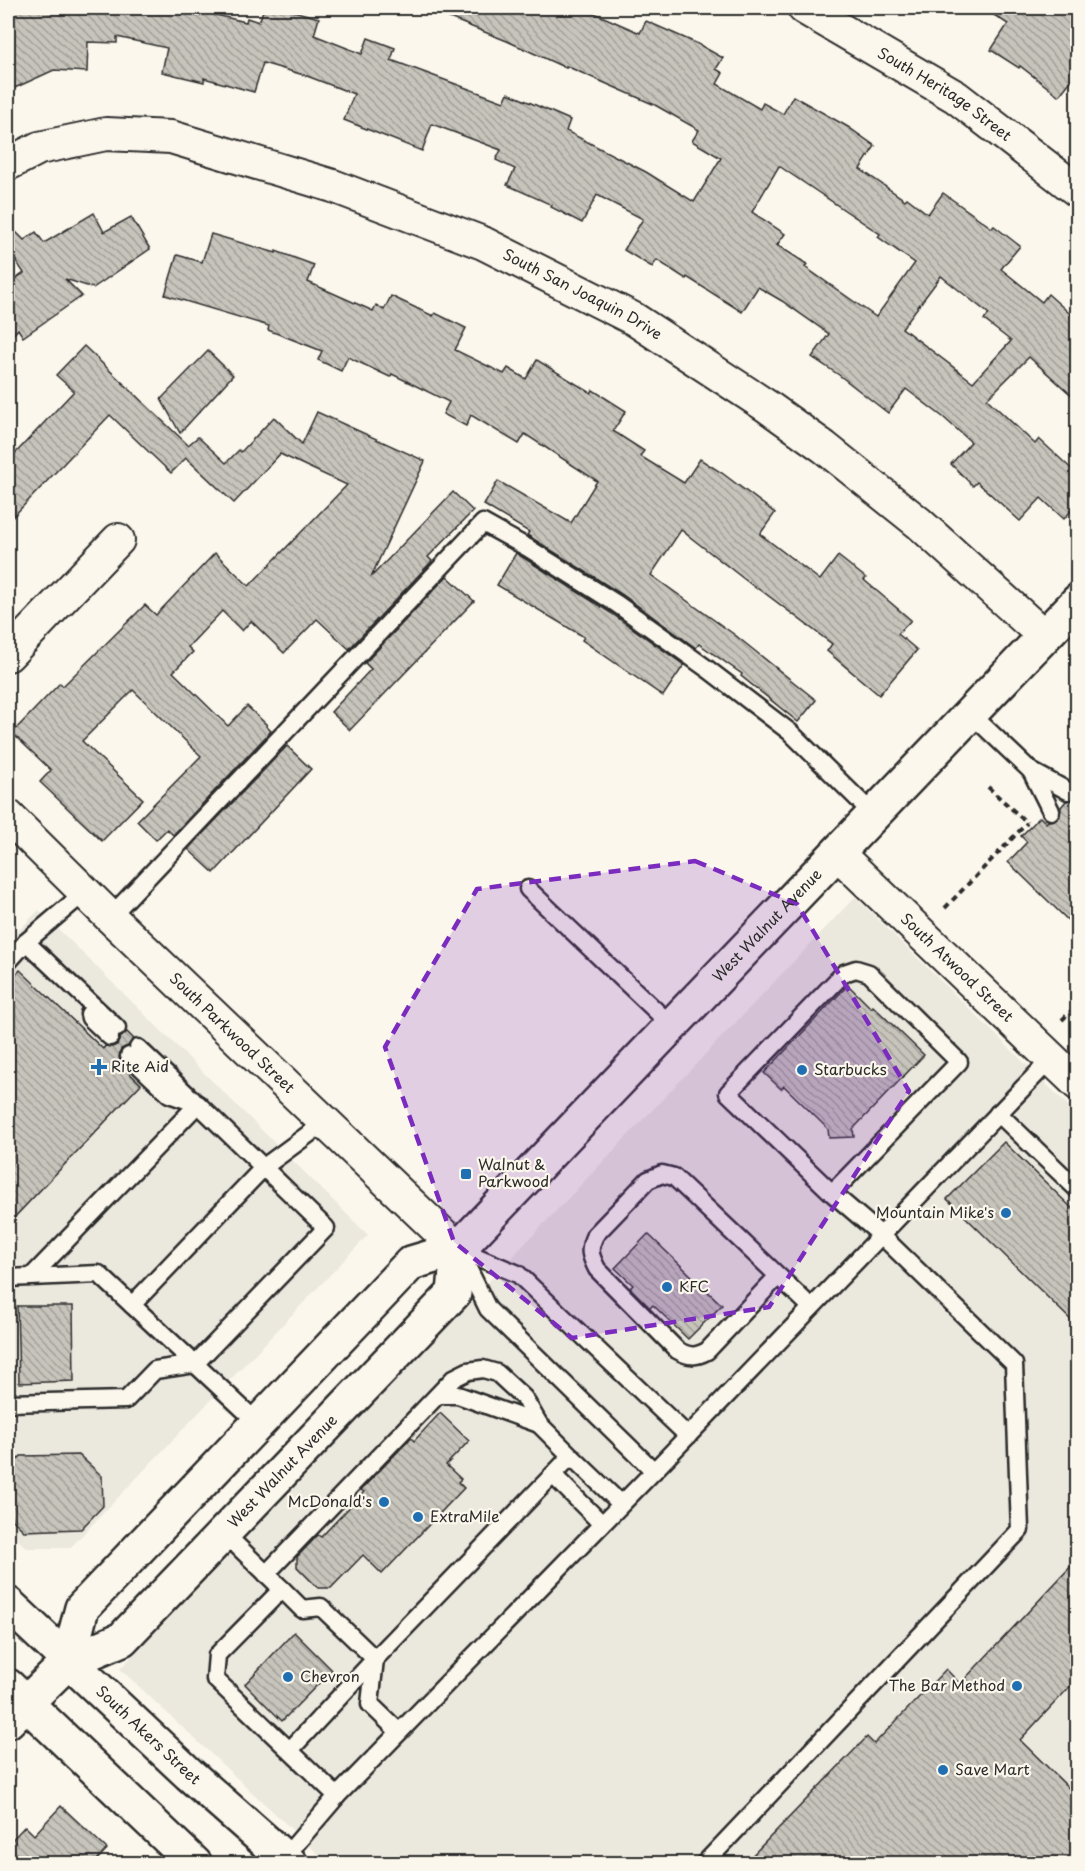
<svg xmlns="http://www.w3.org/2000/svg" width="1085" height="1871" font-family="'Playpen Sans',sans-serif">
<defs>
<pattern id="building-back-hatch" width="6" height="6" patternUnits="userSpaceOnUse" patternTransform="scale(1.5)"><rect width="6" height="6" fill="#c7c4bc"/><path d="M-1 5l2 2M0 0l6 6M5-1l2 2" fill="none" stroke="#a29f99"/></pattern>
</defs>
<rect width="100%" height="100%" fill="#fbf7ec"/>
<filter id="ink" filterUnits="userSpaceOnUse"><feTurbulence type="fractalNoise" baseFrequency=".0167" numOctaves="2"/><feDisplacementMap in="SourceGraphic" scale="12" xChannelSelector="R" yChannelSelector="G"/><feConvolveMatrix kernelMatrix="1 2 1 2 8 2 1 2 1" color-interpolation-filters="sRGB"/></filter>
<g filter="url(#ink)">
<!-- built -->
<g fill="#ebe8de">
<polygon points="855,897 1077,1114 1077,1863 328,1863 120,1669"/>
<polygon points="39,910 368,1235 70,1548 27,1548 8,1531 8,941"/>
</g>
<!-- building -->
<g fill="url(#building-back-hatch)" stroke="#2b2b2b" stroke-width="1.5" fill-rule="evenodd">
<path d="M8,8h192l-1,3 47,11 1,-4 12,4 5,-14h18l37,10 -5,17 48,19 6,-16 27,10 -4,12 113,42 4,-9 62,27 -4,11 80,41 48,30 27,-44 -29,-17 7,-11 -44,-25 -89,-39v2l-59,-27 -80,-32 156,-1 57,25 6,-12 52,23 25,14 -7,11 7,4 -6,11 43,25 3,-6 20,11 10,-18 55,31 27,19 -15,23 45,31 2,-2 21,16 15,-21 49,35 2,-2 26,20 -19,23 41,33 6,-8 29,26v80l-48,-43 -42,42 48,45 4,-5 38,35v30l-13,15 -23,-21 -21,23 -43,-39 -4,4 -22,-22 20,-22 -28,-25 -37,-28 -18,24 -49,-38 -27,-18 17,-23 -47,-33 -24,-14 -16,25 -55,-35 -1,2 -29,-19 -5,7 -28,-17 19,-31 -46,-24 -15,28 -31,-16 1,-2 -45,-20 8,-16 -19,-9 5,-10 -69,-26 -10,27 -78,-31 10,-26 -47,-18 -44,-13 -9,29 -50,-14v4l-42,-10 5,-24 -50,-11v6l-29,-1 -1,30 -33,-2 -46,21zM779,166l101,68 -2,3 37,26 -39,54 -71,-50 2,-3 -30,-19 8,-11 -33,-22zM941,276l48,38 -5,6 27,21 -38,41 -71,-54z"/>
<polygon points="983,8 1058,8 1077,21 1077,73 1059,96 1020,66 1019,68 991,50 1008,24"/>
<polygon points="94,213 104,232 131,217 150,249 93,288 65,279 82,296 23,337 18,329 8,341 8,284 24,273 8,249 8,224 24,240 36,232 44,243"/>
<polygon points="211,234 276,253 276,251 314,265 308,282 373,311 376,305 384,310 391,296 433,316 435,313 466,328 455,350 504,374 508,368 526,379 537,360 591,393 593,390 626,411 613,431 644,451 640,456 684,483 700,459 722,473 775,513 760,534 820,580 838,556 866,578 864,580 911,620 898,634 917,650 879,695 827,651 832,644 758,588 757,589 681,530 651,575 735,635 816,700 798,722 741,676 742,674 699,644 696,648 623,595 527,535 529,532 484,505 498,481 571,523 597,481 525,434 519,444 471,415 466,426 443,414 449,402 392,374 390,377 348,357 341,371 318,360 322,351 268,330 269,326 165,295 177,255 202,262"/>
<polygon points="84,346 188,445 198,437 226,463 239,450 241,452 274,417 302,444 317,412 425,461 371,577 453,492 473,511 428,557 432,561 349,649 317,619 284,653 251,621 242,631 222,611 188,647 193,652 173,672 228,726 247,706 267,725 266,726 271,731 173,835 167,829 156,840 137,821 201,756 133,690 82,741 143,799 102,841 40,782 51,770 12,733 60,683 63,686 145,605 156,615 215,553 249,586 347,485 280,454 234,503 186,458 171,473 110,415 8,522 8,461 74,391 56,375"/>
<polygon points="208,351 233,375 180,433 161,399"/>
<polygon points="516,553 611,613 684,665 663,696 582,640 584,637 497,585"/>
<polygon points="447,576 474,601 350,730 331,712 371,669 365,663"/>
<polygon points="287,746 311,769 214,873 188,849"/>
<polygon points="1077,795 1077,929 1008,862 1027,842 1021,836 1040,817 1046,823 1048,821 1056,820 1060,816 1061,807 1066,801 1073,800"/>
<polygon points="20,970 103,1049 105,1046 112,1047 117,1045 120,1038 127,1032 134,1039 128,1046 121,1049 119,1058 122,1064 121,1065 141,1084 8,1224 8,983"/>
<polygon points="848,985 871,1008 873,1006 924,1055 853,1129 854,1137 829,1138 828,1129 784,1086 781,1089 764,1073"/>
<polygon points="1004,1142 1077,1213 1077,1326 947,1199"/>
<polygon points="648,1234 722,1305 688,1339 653,1305 650,1308 630,1288 633,1285 615,1268"/>
<polygon points="17,1306 73,1306 74,1381 19,1383"/>
<polygon points="440,1413 469,1441 446,1465 461,1479 458,1482 464,1488 382,1574 363,1555 331,1588 318,1588 297,1567 297,1557 318,1535 321,1537 364,1492 361,1490 411,1438 414,1441"/>
<polygon points="79,1455 102,1476 103,1506 81,1529 24,1531 8,1515 8,1470 21,1456"/>
<polygon points="1077,1560 1077,1679 1020,1740 1077,1796 1077,1863 745,1863 867,1737 874,1744 946,1669 960,1684"/>
<polygon points="294,1632 332,1670 282,1721 245,1684"/>
<polygon points="61,1806 107,1849 94,1863 8,1863 8,1844 25,1826 34,1835"/>
</g>
<g fill="none" stroke-linecap="round" stroke-linejoin="round">
<!-- service casing -->
<g stroke="#2b2b2b" stroke-width="21">
<g id="service">
<polyline points="971,714 1031,771 1068,791"/>
<polyline points="1031,771 1051,811"/>
<polyline points="528,889 672,1026"/>
<polyline points="110,917 483,523 528,548 617,604 709,670 790,732 874,815"/>
<polyline points="26,942 117,1028"/>
<polyline points="8,962 26,942 85,892"/>
<polyline points="89,1014 90,1018 110,1037"/>
<polyline points="138,1048 193,1100"/>
<polyline points="129,1056 169,1094 198,1104"/>
<polyline points="998,1113 1078,1190"/>
<polyline points="458,1249 518,1274 688,1436"/>
<polyline points="463,1258 488,1309 654,1471"/>
<path d="M778,1276l-71,75c-11,6 -18,6 -30,-1l-80,-81c-7,-14 -9,-19 -2,-34l53,-55 14,-6 12,3 137,130"/>
<polyline points="8,1278 99,1274 259,1424"/>
<polyline points="132,1305 264,1167 325,1122"/>
<polyline points="439,1395 458,1395 539,1424"/>
<polyline points="8,1403 126,1400 155,1370 195,1364 326,1228 198,1104 32,1276"/>
<polyline points="571,1456 621,1504"/>
<polyline points="553,1475 602,1524"/>
<polyline points="223,1532 282,1589 217,1655 215,1679 337,1796"/>
<polyline points="266,1574 454,1378 468,1371 483,1369 497,1373 524,1398 539,1424 571,1456 375,1659 370,1704 399,1732"/>
<polyline points="282,1589 302,1609 321,1607 375,1659 290,1750"/>
<polyline points="284,1858 337,1796 654,1471 1051,1059"/>
<polyline points="704,1864 1020,1530 1014,1364 881,1235 832,1193 728,1093 844,973 856,969 869,973 959,1062 832,1193"/>
</g>
</g>
<!-- minor casing -->
<g stroke="#2b2b2b" stroke-width="36">
<g id="minor">
<path id="s1" d="M804,8l152,89 122,94"/>
<path id="s2" d="M8,164l31,-16 67,-14 65,3 162,49 150,57 151,76 134,88 56,40 95,76 125,113"/>
<polyline points="8,655 118,540"/>
<path id="s3" d="M8,816l102,101 348,332"/>
<path id="s4" d="M837,853l241,231"/>
</g>
</g>
<!-- tertiary casing -->
<g stroke="#2b2b2b" stroke-width="38">
<polyline id="tertiary" points="8,1721 25,1704"/>
</g>
<!-- secondary casing -->
<g stroke="#2b2b2b" stroke-width="38">
<g id="secondary">
<path id="s5" d="M8,1604l181,170 102,90"/>
<path id="s6" d="M68,1662l14,-54 329,-345 47,-14 620,-648"/>
<polyline points="8,1686 195,1864"/>
<path id="s7" d="M25,1704l43,-42 54,-23 332,-346 4,-44"/>
</g>
</g>
<!-- path -->
<g stroke="#2b2b2b" stroke-width="4" stroke-dasharray="6 4.5" stroke-linecap="butt">
<polyline points="988,787 1027,823"/>
<polyline points="945,908 1027,823"/>
<polyline points="1062,1020 1078,1004"/>
</g>
<!-- service -->
<use href="#service" stroke="#fbf7ec" stroke-width="16"/>
<!-- minor -->
<use href="#minor" stroke="#fbf7ec" stroke-width="32"/>
<!-- tertiary -->
<use href="#tertiary" stroke="#fbf7ec" stroke-width="33"/>
<!-- secondary -->
<use href="#secondary" stroke="#fbf7ec" stroke-width="33"/>
</g>
</g>
<!-- marked area -->
<path fill="#7b2cbf" fill-opacity="0.2" stroke="#7b2cbf" stroke-width="4.5" stroke-dasharray="12 8" stroke-linejoin="round" d="M695,861l102,43 112,187 -140,216 -197,31 -118,-96 -69,-195 92,-158z"/>
<!-- markers -->
<g fill="#1f6fb2" stroke="#fbf7ec" stroke-width="2">
<path d="M96 1058h6v6h6v6h-6v6h-6v-6h-6v-6h6z"/>
<circle cx="802" cy="1070" r="6"/>
<rect x="460" y="1168" width="12" height="12" rx="3"/>
<circle cx="1006" cy="1213" r="6"/>
<circle cx="667" cy="1287" r="6"/>
<circle cx="384" cy="1502" r="6"/>
<circle cx="418" cy="1517" r="6"/>
<circle cx="288" cy="1677" r="6"/>
<circle cx="1017" cy="1686" r="6"/>
<circle cx="943" cy="1770" r="6"/>
</g>
<g text-anchor="middle" stroke-width="4.5" stroke-linejoin="round" paint-order="stroke">
<!-- street labels -->
<g font-size="15" fill="#2b2b2b" stroke="#fbf7ec">
<text dy="5" stroke="none"><textPath href="#s1" startOffset="165">South Heritage Street</textPath></text>
<text dy="5" stroke="none"><textPath href="#s2" startOffset="610">South San Joaquin Drive</textPath></text>
<text dy="5" stroke="none"><textPath href="#s6" startOffset="1029">West Walnut Avenue</textPath></text>
<text dy="5" stroke="none"><textPath href="#s4" startOffset="166">South Atwood Street</textPath></text>
<text dy="5" stroke="none"><textPath href="#s3" startOffset="312">South Parkwood Street</textPath></text>
<text dy="5" stroke="none"><textPath href="#s7" startOffset="351">West Walnut Avenue</textPath></text>
<text dy="5" stroke="none"><textPath href="#s5" startOffset="192">South Akers Street</textPath></text>
</g>
<!-- poi labels -->
<g font-size="15" fill="#2b2b2b" stroke="#fbf7ec" text-anchor="start">
<text x="111" y="1072">Rite Aid</text>
<text x="814" y="1075">Starbucks</text>
<text x="478" y="1170">Walnut &amp;<tspan x="478" dy="17">Parkwood</tspan></text>
<text x="994" y="1218" text-anchor="end">Mountain Mike's</text>
<text x="679" y="1292">KFC</text>
<text x="372" y="1507" text-anchor="end">McDonald's</text>
<text x="430" y="1522">ExtraMile</text>
<text x="300" y="1682">Chevron</text>
<text x="1005" y="1691" text-anchor="end">The Bar Method</text>
<text x="955" y="1775">Save Mart</text>
</g>
</g>
<!-- margin -->
<rect width="1085" height="1871" fill="none" stroke="#fbf7ec" stroke-width="30"/>
<rect x="15" y="15" width="1055" height="1841" fill="none" stroke="#2b2b2b" stroke-width="2" filter="url(#ink)"/>
</svg>
